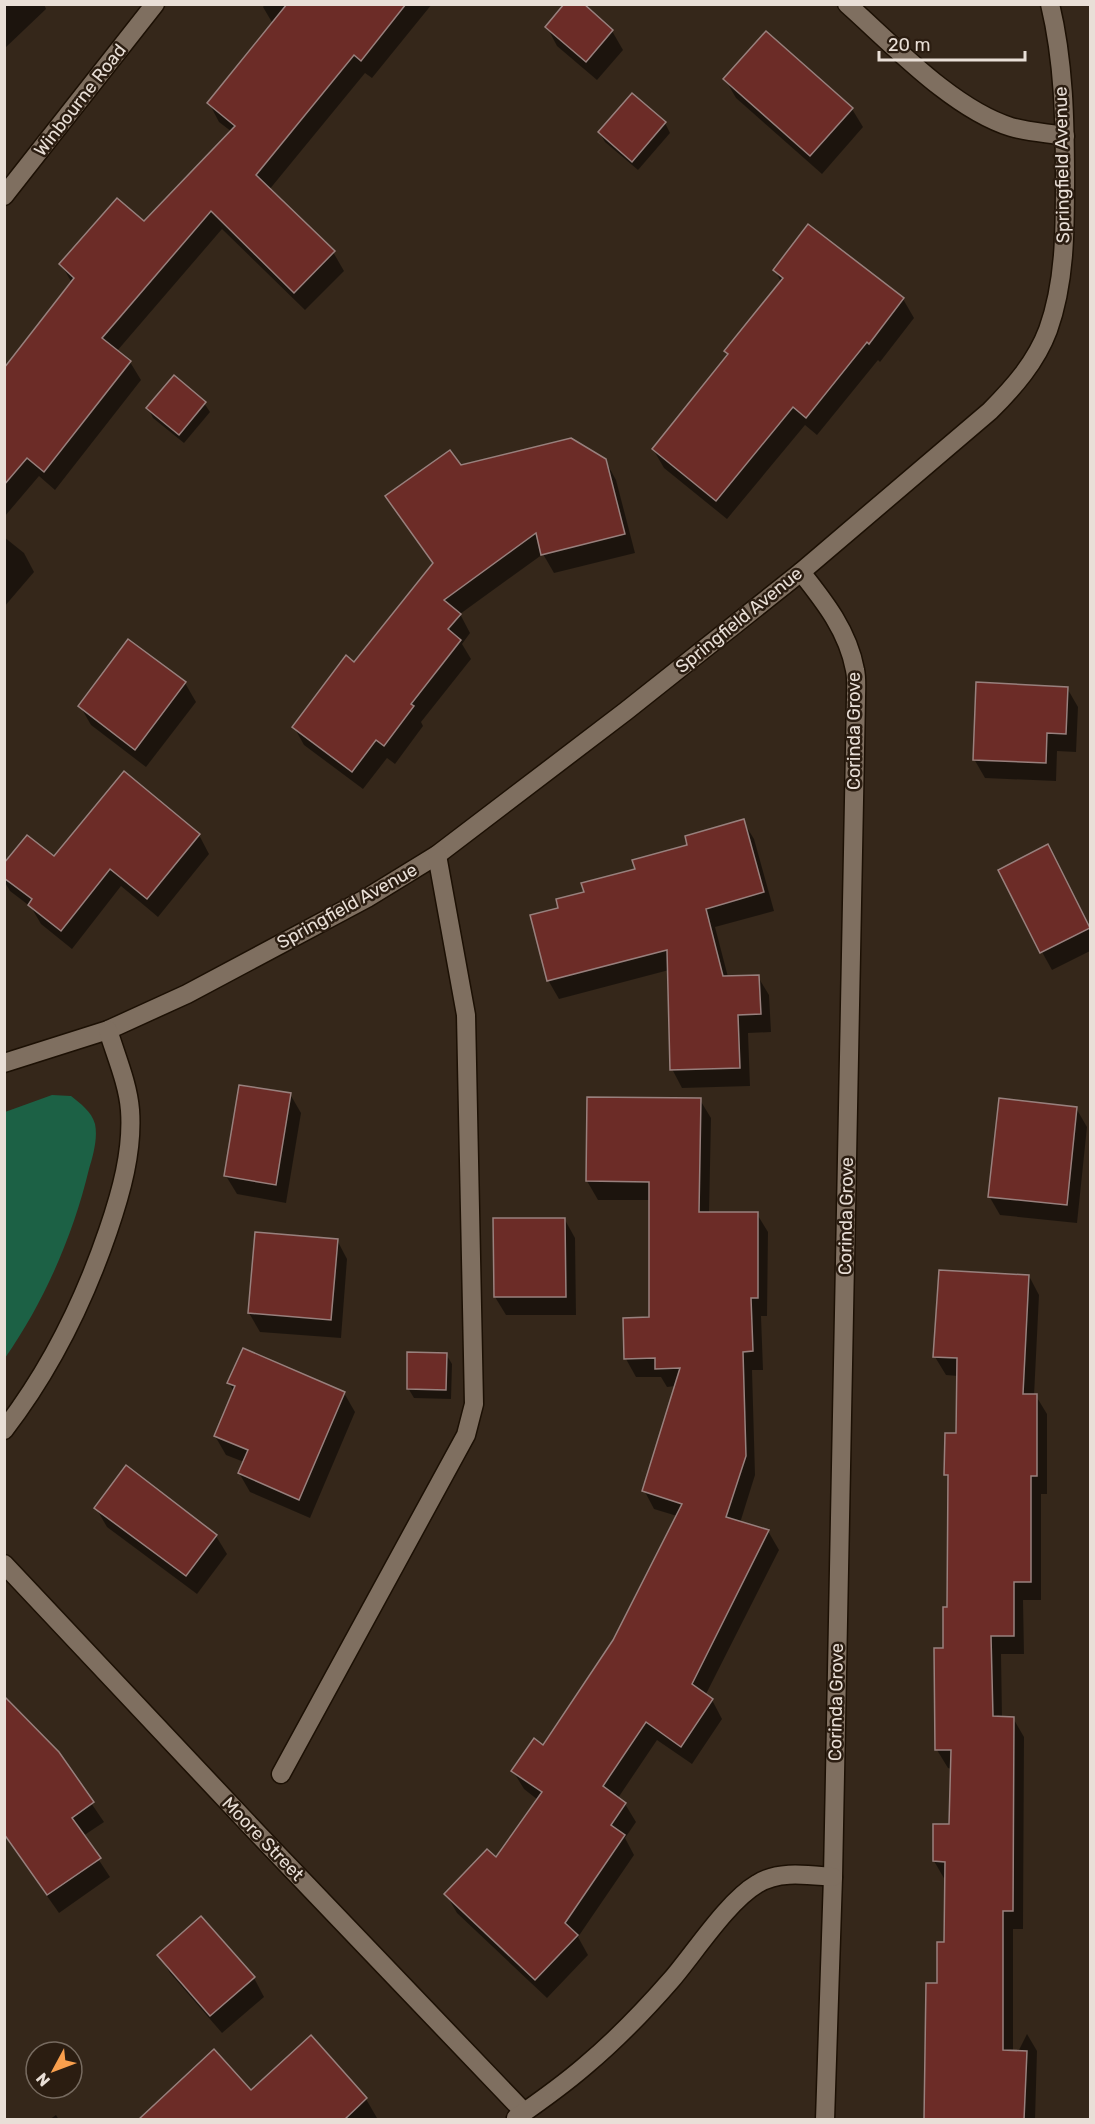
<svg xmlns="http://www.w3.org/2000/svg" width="1095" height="2124" font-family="Rubik,sans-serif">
<rect width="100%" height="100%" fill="#35271a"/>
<!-- green -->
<path fill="#1c6145" d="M52,1095l19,1c9,7 21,16 24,28 3,14 -2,32 -6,45 -16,67 -45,133 -84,189v-246z"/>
<!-- shadow -->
<g fill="#0007">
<polygon points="4,4 44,4 46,9 4,49"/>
<polygon points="265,4 432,4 372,78 365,73 269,190 333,252 344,271 305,310 222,229 117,351 130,362 141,380 55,490 39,476 5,516 4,386 72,283 61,264 144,223 232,132 219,122 209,103 273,24 263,7"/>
<polygon points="581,4 612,31 623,50 597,80 557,46 547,27"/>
<polygon points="725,79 852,109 863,127 822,174 736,98"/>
<polygon points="665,123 670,133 638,170 605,142 600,133"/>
<polygon points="775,270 903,299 914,318 880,362 878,360 817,435 805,425 727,519 664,468 653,449 729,356 726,351 781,282"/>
<polygon points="204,403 210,412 184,443 153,418 148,408"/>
<polygon points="605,460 616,480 635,553 554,573 543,554 460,614 470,633 462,644 471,659 421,722 423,726 395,764 387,758 363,789 304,745 294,727 355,664 434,565 387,496 460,467"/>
<polygon points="4,537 24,553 34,572 4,607"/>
<polygon points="185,683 196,702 146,767 91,725 80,706"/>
<polygon points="1067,688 1078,707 1076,752 1057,751 1056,781 985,778 974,759"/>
<polygon points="743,821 754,839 774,911 715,927 728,977 758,977 769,995 771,1032 748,1033 750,1086 682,1088 672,1069 669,970 559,999 548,980 560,909 585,893"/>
<polygon points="199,835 209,854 158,917 121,886 72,949 41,924 31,907 10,891 4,881 4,866"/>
<polygon points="1048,846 1090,928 1090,951 1052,970 1042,952"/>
<polygon points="290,1094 301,1113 286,1203 237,1194 226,1176"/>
<polygon points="589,1099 700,1100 711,1118 709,1214 757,1214 768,1232 767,1316 761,1316 763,1370 752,1370 755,1475 740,1523 768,1531 779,1550 705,1696 712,1700 722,1719 692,1764 657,1740 618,1798 625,1804 636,1822 625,1838 634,1855 578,1937 588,1955 547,1998 457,1913 446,1894 496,1860 538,1800 524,1789 513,1771 544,1747 614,1641 677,1516 654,1509 644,1490 676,1386 667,1387 661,1377 636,1377 626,1359 651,1318 650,1200 598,1200 587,1181"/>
<polygon points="1076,1108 1087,1127 1077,1223 1000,1215 989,1196"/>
<polygon points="565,1220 575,1238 576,1315 506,1315 495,1297"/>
<polygon points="337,1240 347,1259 341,1338 260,1332 249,1313"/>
<polygon points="1029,1276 1039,1295 1034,1396 1036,1396 1047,1414 1047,1494 1041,1494 1041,1600 1023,1600 1024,1654 1001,1654 1002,1718 1013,1718 1024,1737 1023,1929 1013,1929 1013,2052 1018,2052 1027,2034 1037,2051 1035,2120 926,2120 938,1985 946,1943 945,1880 934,1861 951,1826 952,1769 948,1768 937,1750 949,1608 950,1481 946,1475 958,1435 958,1376 946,1375 935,1357"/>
<polygon points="446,1354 452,1364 451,1399 414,1398 408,1388"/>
<polygon points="229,1383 344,1393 355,1412 310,1518 250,1492 239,1473 244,1462 226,1455 215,1436 234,1392"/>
<polygon points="96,1508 216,1536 227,1554 197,1594 107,1527"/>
<polygon points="4,1699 57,1753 104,1822 83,1836 110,1877 59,1913 4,1835"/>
<polygon points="159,1955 254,1978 264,1997 222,2033 170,1973"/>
<polygon points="311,2037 366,2099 377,2118 375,2120 170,2120 251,2092"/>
<polygon points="56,2115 59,2120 49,2120"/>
</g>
<!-- building -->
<g fill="#6c2c27" stroke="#98807d" stroke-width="1.5">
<polygon points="287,4 406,4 361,61 354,55 256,175 335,251 294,293 211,211 102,338 131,361 44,472 27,458 4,485 4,368 74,278 59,264 117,198 144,221 235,126 207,103"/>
<polygon points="564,4 584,4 613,30 586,62 545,27"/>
<polygon points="766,31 853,108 810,156 723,79"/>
<polygon points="632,93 666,122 632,162 598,132"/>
<polygon points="808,224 904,298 869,344 867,342 806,418 793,407 716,501 652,449 728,354 724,351 783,278 773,270"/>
<polygon points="174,375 206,402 179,435 146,408"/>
<polygon points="571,438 606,459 625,534 541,555 536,533 444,600 461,614 448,629 461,640 411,704 414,706 384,746 376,740 352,772 292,727 346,655 354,662 433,563 385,496 450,450 461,465"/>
<polygon points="128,639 186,682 135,750 78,706"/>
<polygon points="976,682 1068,687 1066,734 1047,733 1046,763 973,760"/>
<polygon points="124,771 200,834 147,899 110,869 61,931 28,905 32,899 4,878 4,863 27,835 54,856"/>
<polygon points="744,819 764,892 706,909 723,976 759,975 761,1014 738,1015 740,1068 670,1070 667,950 547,981 530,915 558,908 556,899 584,892 581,883 635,869 632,860 687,845 685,836"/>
<polygon points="1048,844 1090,928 1040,953 998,870"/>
<polygon points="239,1085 291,1093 276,1185 224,1176"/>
<polygon points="587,1097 701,1098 699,1212 758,1212 758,1298 751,1298 753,1351 743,1352 746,1456 726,1517 769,1530 692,1684 713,1699 681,1747 646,1722 603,1786 626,1803 611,1825 625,1835 565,1923 578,1935 535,1980 444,1894 487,1849 496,1857 542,1792 511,1771 534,1738 543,1745 613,1640 682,1504 642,1491 680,1368 655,1369 655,1358 624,1359 623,1318 649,1317 649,1182 586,1181"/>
<polygon points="999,1098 1077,1107 1067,1205 988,1197"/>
<polygon points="493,1218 565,1218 566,1297 494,1297"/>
<polygon points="255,1232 338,1239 331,1320 248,1313"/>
<polygon points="939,1270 1029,1275 1023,1394 1037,1394 1037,1476 1031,1476 1031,1582 1014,1582 1014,1636 991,1636 993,1716 1014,1717 1013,1911 1003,1911 1003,2050 1027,2051 1024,2120 924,2120 926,1983 937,1983 937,1942 944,1942 945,1862 933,1861 933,1824 949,1824 951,1750 935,1750 934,1648 943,1648 943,1607 947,1607 948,1475 944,1475 945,1433 956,1433 957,1358 933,1357"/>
<polygon points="243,1348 345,1392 299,1500 238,1473 248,1450 214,1436 235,1386 227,1383"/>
<polygon points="407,1352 447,1353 446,1390 407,1389"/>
<polygon points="126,1465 217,1535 186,1576 94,1508"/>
<polygon points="4,1696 59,1752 94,1802 72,1818 101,1858 47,1895 4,1834"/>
<polygon points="201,1916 255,1977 210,2016 157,1955"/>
<polygon points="311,2035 367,2098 344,2120 138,2120 214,2049 251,2090"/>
</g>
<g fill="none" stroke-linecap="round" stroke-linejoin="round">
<!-- minor casing -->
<g stroke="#1c1004" stroke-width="21">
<g id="minor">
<path d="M847,4c46,41 106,105 164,123 17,5 37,6 54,9"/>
<polyline points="4,196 155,4"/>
<path d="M801,572c23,29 47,59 54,98 2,9 1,19 1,28l-23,1179 -8,243"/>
<path d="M4,1063l104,-33 79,-36 180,-96 70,-43 189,-144 175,-139 189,-161c24,-24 46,-49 58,-81 17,-47 17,-99 17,-149 0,-59 -1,-119 -15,-177"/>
<path d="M4,1430c47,-61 79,-126 104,-199 13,-38 25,-80 22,-121 -2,-26 -14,-54 -22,-80"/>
<polyline points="4,1564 260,1836 524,2112"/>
<polyline points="281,1774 466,1435 474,1404 466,1015 437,855"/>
<path d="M516,2118c23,-16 47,-33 69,-52 31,-26 60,-56 87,-87 23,-27 56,-78 85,-95 22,-14 51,-9 76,-7"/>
</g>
</g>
<!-- minor -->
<use href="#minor" stroke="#7f6f60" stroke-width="18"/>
</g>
<g text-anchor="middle" stroke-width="5" stroke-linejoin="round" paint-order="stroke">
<!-- street labels -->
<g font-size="18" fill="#e9dfd7" stroke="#2b1d11">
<text transform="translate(80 100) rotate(-52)" y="6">Winbourne Road</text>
<text transform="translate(1062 165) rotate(-91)" y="6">Springfield Avenue</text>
<text transform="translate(739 620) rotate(-39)" y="6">Springfield Avenue</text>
<text transform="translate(854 731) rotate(-90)" y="6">Corinda Grove</text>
<text transform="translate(347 906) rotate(-29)" y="6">Springfield Avenue</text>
<text transform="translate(846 1216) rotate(-89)" y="6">Corinda Grove</text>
<text transform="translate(836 1702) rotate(-89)" y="6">Corinda Grove</text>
<text transform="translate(263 1839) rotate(46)" y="6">Moore Street</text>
</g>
</g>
<!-- border -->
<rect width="1095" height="2124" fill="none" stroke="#e9dfd7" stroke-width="12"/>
<!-- north arrow -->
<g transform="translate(54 2070) rotate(229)"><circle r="28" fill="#2b1d11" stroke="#776b60" stroke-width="1.5"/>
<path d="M0-4.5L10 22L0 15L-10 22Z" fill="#f99f4d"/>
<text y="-9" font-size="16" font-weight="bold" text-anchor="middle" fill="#e9dfd7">N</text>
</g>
<!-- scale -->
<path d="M879 51v9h146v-9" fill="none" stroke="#e9dfd7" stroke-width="3"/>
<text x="888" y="51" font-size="18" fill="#e9dfd7" stroke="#2b1d11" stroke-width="4.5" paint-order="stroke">20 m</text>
</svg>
